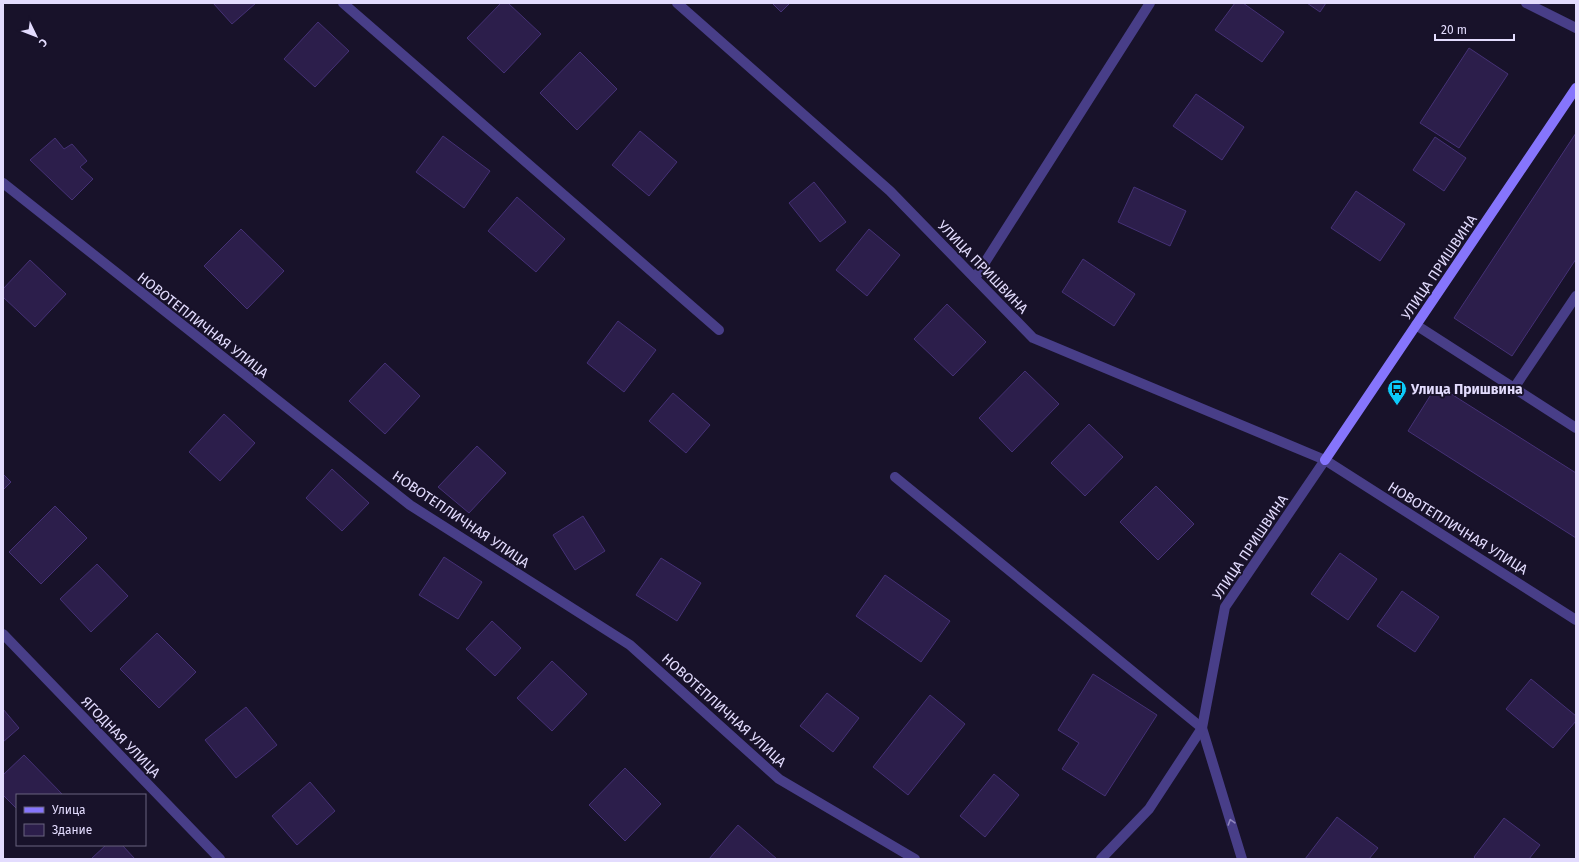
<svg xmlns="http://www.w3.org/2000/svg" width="1579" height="862" font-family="'Fira Sans',sans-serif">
<rect width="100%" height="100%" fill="#18122a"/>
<!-- building -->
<g fill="#2c1e4b" stroke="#453176">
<polygon points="213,3 256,3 232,24"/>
<polygon points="501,3 508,3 541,34 504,73 467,38"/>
<polygon points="772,3 790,3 781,12"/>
<polygon points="1235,3 1243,3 1284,32 1262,62 1215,30"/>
<polygon points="1307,3 1326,3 1320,12"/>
<polygon points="318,22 349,51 315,87 284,59"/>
<polygon points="1469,48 1508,74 1459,148 1420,123"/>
<polygon points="580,52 617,89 577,130 540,93"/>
<polygon points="1196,94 1244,127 1222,160 1173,126"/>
<polygon points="640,131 677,162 649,196 612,165"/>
<polygon points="1576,133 1576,259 1512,356 1454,318"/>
<polygon points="443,136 490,171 464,208 416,172"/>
<polygon points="1435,137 1466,158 1444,191 1413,170"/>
<polygon points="55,138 64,149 72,144 87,161 80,167 93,179 72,200 30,160"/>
<polygon points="814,182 846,222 820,242 789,203"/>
<polygon points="1134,187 1186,211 1170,246 1118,222"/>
<polygon points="1356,191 1405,224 1380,261 1331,228"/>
<polygon points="517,197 565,239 536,272 488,231"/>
<polygon points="241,229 284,271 247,309 204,266"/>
<polygon points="869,229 900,255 867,296 836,270"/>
<polygon points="1083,259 1135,294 1114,326 1062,292"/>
<polygon points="30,260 66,294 35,327 3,297 3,289"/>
<polygon points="947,304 986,342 953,376 914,339"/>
<polygon points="618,321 656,350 624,392 587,363"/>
<polygon points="385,363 420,396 385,434 349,401"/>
<polygon points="1025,371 1059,404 1012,452 979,418"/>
<polygon points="1437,385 1576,473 1576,538 1408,431"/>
<polygon points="673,393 710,425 686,453 649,421"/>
<polygon points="224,414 255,443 220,481 189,452"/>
<polygon points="1089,424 1123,457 1085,496 1051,463"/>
<polygon points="477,446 506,473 469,513 438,487"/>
<polygon points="332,469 369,503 342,531 306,498"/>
<polygon points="3,474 11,482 3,490"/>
<polygon points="1156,486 1194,524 1158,560 1120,522"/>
<polygon points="55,506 87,538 41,584 9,552"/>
<polygon points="583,516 605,551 575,570 553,535"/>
<polygon points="1340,553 1377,579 1348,620 1311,594"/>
<polygon points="444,557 482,582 458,619 419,595"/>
<polygon points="661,558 701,583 677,621 636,595"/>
<polygon points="97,564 128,596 91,632 60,599"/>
<polygon points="885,575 950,621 921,662 856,616"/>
<polygon points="1402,591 1439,617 1415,652 1377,626"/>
<polygon points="492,621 521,648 495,676 466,649"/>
<polygon points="157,633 196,672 159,708 120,669"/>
<polygon points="552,661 587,694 552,731 517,698"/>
<polygon points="1093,674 1157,715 1105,796 1062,769 1079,743 1058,730"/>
<polygon points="1531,679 1576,716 1576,721 1553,748 1506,709"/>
<polygon points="827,693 859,718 833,752 800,726"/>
<polygon points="930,695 965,724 908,795 873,767"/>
<polygon points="246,707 277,745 236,778 205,740"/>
<polygon points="3,709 19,728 3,742"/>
<polygon points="24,755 63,795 17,795 17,809 3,795 3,775"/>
<polygon points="625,768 661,804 625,841 589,805"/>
<polygon points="994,774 1019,795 985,837 960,816"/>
<polygon points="310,782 335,811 297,845 272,816"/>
<polygon points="1337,817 1378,848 1369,859 1305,859"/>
<polygon points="1504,818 1540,845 1529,859 1476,859 1474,857"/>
<polygon points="738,825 777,859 709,859"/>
<polygon points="106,845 122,845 135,859 91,859"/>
</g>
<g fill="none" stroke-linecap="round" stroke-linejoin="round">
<!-- lane -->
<g stroke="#483e88" stroke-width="10">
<polyline points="975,278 1150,3"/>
<polyline points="1416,325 1576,428"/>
<polyline points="1514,388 1576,296"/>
</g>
<!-- street -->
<g stroke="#483e88" stroke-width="10">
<polyline points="343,3 719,330"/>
<polyline points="677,3 890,191 1033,338 1325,460 1576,620"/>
<polyline points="1526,3 1576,28"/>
<polyline points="3,183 410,505 630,645 779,779 915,859"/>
<polyline points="895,477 1202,728 1242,859"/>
<polyline points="3,634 220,859"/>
<polyline points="1101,859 1149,809 1202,728 1225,607 1325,460"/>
</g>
<!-- secondary -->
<polyline stroke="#8675fc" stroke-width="10" points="1325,460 1576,88"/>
</g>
<!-- one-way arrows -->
<defs><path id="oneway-chevron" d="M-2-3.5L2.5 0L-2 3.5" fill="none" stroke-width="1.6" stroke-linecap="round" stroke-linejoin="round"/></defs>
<use stroke="#8e85bd" href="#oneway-chevron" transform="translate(1231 822) rotate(-107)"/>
<!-- icons -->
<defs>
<g id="bus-pin" transform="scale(1)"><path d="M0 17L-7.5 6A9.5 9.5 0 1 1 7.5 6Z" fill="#0ccafa" stroke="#18122a"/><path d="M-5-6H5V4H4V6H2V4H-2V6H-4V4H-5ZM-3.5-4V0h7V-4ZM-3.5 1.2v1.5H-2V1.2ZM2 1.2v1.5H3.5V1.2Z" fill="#111"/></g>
</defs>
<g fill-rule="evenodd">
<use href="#bus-pin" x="1397" y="389"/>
</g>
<g text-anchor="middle" stroke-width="4" stroke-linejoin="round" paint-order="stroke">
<!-- street labels -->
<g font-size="14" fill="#e3dcfe" stroke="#18122a">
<text transform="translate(983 267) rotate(46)" y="5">УЛИЦА ПРИШВИНА</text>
<text transform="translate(1439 267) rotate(-56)" y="5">УЛИЦА ПРИШВИНА</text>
<text transform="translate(203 325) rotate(38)" y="5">НОВОТЕПЛИЧНАЯ УЛИЦА</text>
<text transform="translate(461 519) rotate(34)" y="5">НОВОТЕПЛИЧНАЯ УЛИЦА</text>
<text transform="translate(1458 528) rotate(32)" y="5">НОВОТЕПЛИЧНАЯ УЛИЦА</text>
<text transform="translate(1250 547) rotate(-56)" y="5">УЛИЦА ПРИШВИНА</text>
<text transform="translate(724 710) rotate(42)" y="5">НОВОТЕПЛИЧНАЯ УЛИЦА</text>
<text transform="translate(121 737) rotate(46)" y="5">ЯГОДНАЯ УЛИЦА</text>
</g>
<!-- poi labels -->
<g font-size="14" font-weight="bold" fill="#e3dcfe" stroke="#18122a" text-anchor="start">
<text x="1411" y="394">Улица Пришвина</text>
</g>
</g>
<!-- border -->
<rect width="1579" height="862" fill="none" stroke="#e3dcfe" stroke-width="8"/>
<!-- legend -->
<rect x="16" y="794" width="130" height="52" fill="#18122a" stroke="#69637f"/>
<rect x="24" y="807" width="20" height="6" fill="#8675fc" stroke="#69637f"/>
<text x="52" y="814" font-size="12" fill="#e3dcfe">Улица</text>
<rect x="24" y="824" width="20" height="12" fill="#2c1e4b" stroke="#69637f"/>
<text x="52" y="834" font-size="12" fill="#e3dcfe">Здание</text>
<!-- north arrow -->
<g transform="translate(36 36) rotate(133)" stroke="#18122a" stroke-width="3" paint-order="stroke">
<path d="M0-3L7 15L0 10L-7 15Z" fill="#e3dcfe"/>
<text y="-6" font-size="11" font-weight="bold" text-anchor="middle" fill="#e3dcfe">С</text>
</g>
<!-- scale -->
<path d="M1435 34v6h79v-6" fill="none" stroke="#e3dcfe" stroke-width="2"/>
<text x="1441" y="34" font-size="12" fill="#e3dcfe" stroke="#18122a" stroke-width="3" paint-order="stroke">20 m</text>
</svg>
